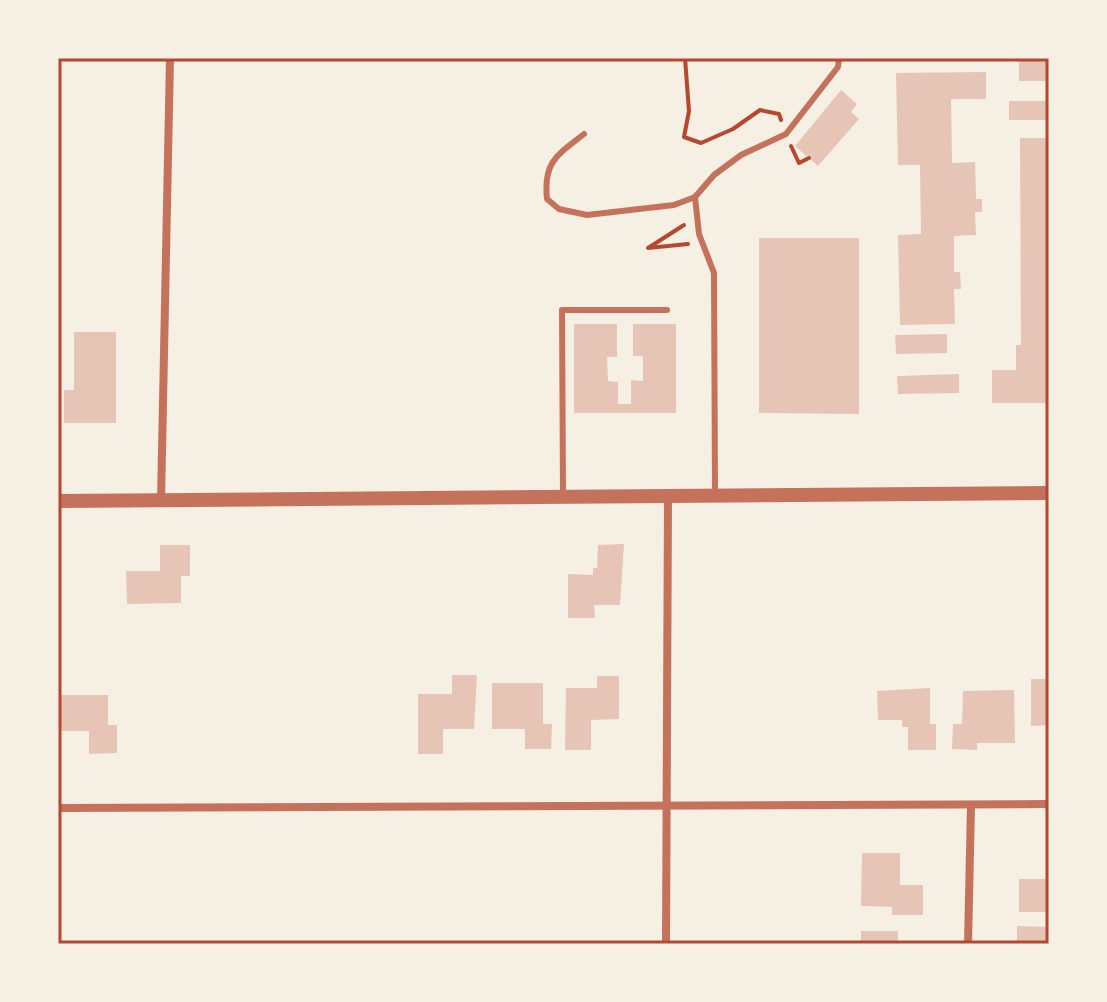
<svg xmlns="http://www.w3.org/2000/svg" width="1107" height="1002" font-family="Lora,serif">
<rect width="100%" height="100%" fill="#f6efe4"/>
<!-- building -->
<g fill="#e6c5b7">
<rect x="1019" y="58" width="30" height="23"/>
<polygon points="986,72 986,99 951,99 952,163 975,162 976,199 982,199 982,212 975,212 976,235 954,236 954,272 960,272 961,289 954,289 955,324 900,325 898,235 921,234 920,165 898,165 896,73"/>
<polygon points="841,90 857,104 851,112 859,119 818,166 795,146"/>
<rect x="1009" y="101" width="40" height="19"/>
<polygon points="1020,138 1049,138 1049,403 992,403 992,370 1016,370 1016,345 1021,345"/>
<polygon points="759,238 859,238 859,414 759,413"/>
<polygon points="574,324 617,324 617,357 607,357 608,381 618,382 618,404 631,404 631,380 643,381 643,356 633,356 633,324 676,324 676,413 574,413"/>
<polygon points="74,332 116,332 116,423 64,423 64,390 74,390"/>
<polygon points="947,334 947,353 896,354 895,335"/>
<polygon points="959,374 959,393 898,394 897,376"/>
<polygon points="624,544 620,605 594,605 595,618 568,618 568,574 593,575 593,568 597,568 598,545"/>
<polygon points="160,545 190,545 190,576 181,576 181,603 127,604 126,571 160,571"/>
<polygon points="452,675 477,675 474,729 443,729 443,754 418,754 418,694 452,694"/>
<polygon points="597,676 619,676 619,719 591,720 591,750 565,750 566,688 597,688"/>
<polygon points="1031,679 1049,679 1049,725 1031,726"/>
<polygon points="492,683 543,683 543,724 552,724 551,749 525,749 525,729 492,729"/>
<polygon points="930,688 930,724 936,724 936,750 908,750 908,727 902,727 902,720 878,720 877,691"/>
<polygon points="1014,690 1015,743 977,743 977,750 952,749 953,724 962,724 963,691"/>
<polygon points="58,695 108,695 108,725 117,725 117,753 89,754 89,731 58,731"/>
<polygon points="1046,841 1049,841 1049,912 1019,912 1019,879 1046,879"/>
<polygon points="862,853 900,853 900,885 923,885 923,915 892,915 892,907 861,906"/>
<polygon points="1017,926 1049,927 1049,944 1017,944"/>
<rect x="861" y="931" width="37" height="13"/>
</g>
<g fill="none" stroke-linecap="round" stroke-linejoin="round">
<!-- path -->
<g stroke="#b5482f" stroke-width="4">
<polyline points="685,58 689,111 684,137 701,143 733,129 760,110 779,114 781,120"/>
<polyline points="791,146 799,163 809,158"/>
<polyline points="684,225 648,248 688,244"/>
</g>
<!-- service -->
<g stroke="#c5725c" stroke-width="6">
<path d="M584,134c-27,21 -41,28 -37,65l12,10 28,6 87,-10 21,-8 19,-22 27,-20 45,-21 52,-67 1,-9"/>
<polyline points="695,197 699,234 714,273 715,494"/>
<polyline points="563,497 562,310 667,310"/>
</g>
<!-- minor -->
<g stroke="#c5725c" stroke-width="8">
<polyline points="161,500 170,58"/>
<polyline points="58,808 1049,804"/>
<polyline points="666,944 668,496"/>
<polyline points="968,944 971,805"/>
</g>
<!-- tertiary -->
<polyline stroke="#c5725c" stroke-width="14" points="58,501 1049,493"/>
</g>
<!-- border -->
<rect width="1107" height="1002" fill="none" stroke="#f6efe4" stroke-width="120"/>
<rect x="60" y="60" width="987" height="882" fill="none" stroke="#b5482f" stroke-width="3"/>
</svg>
